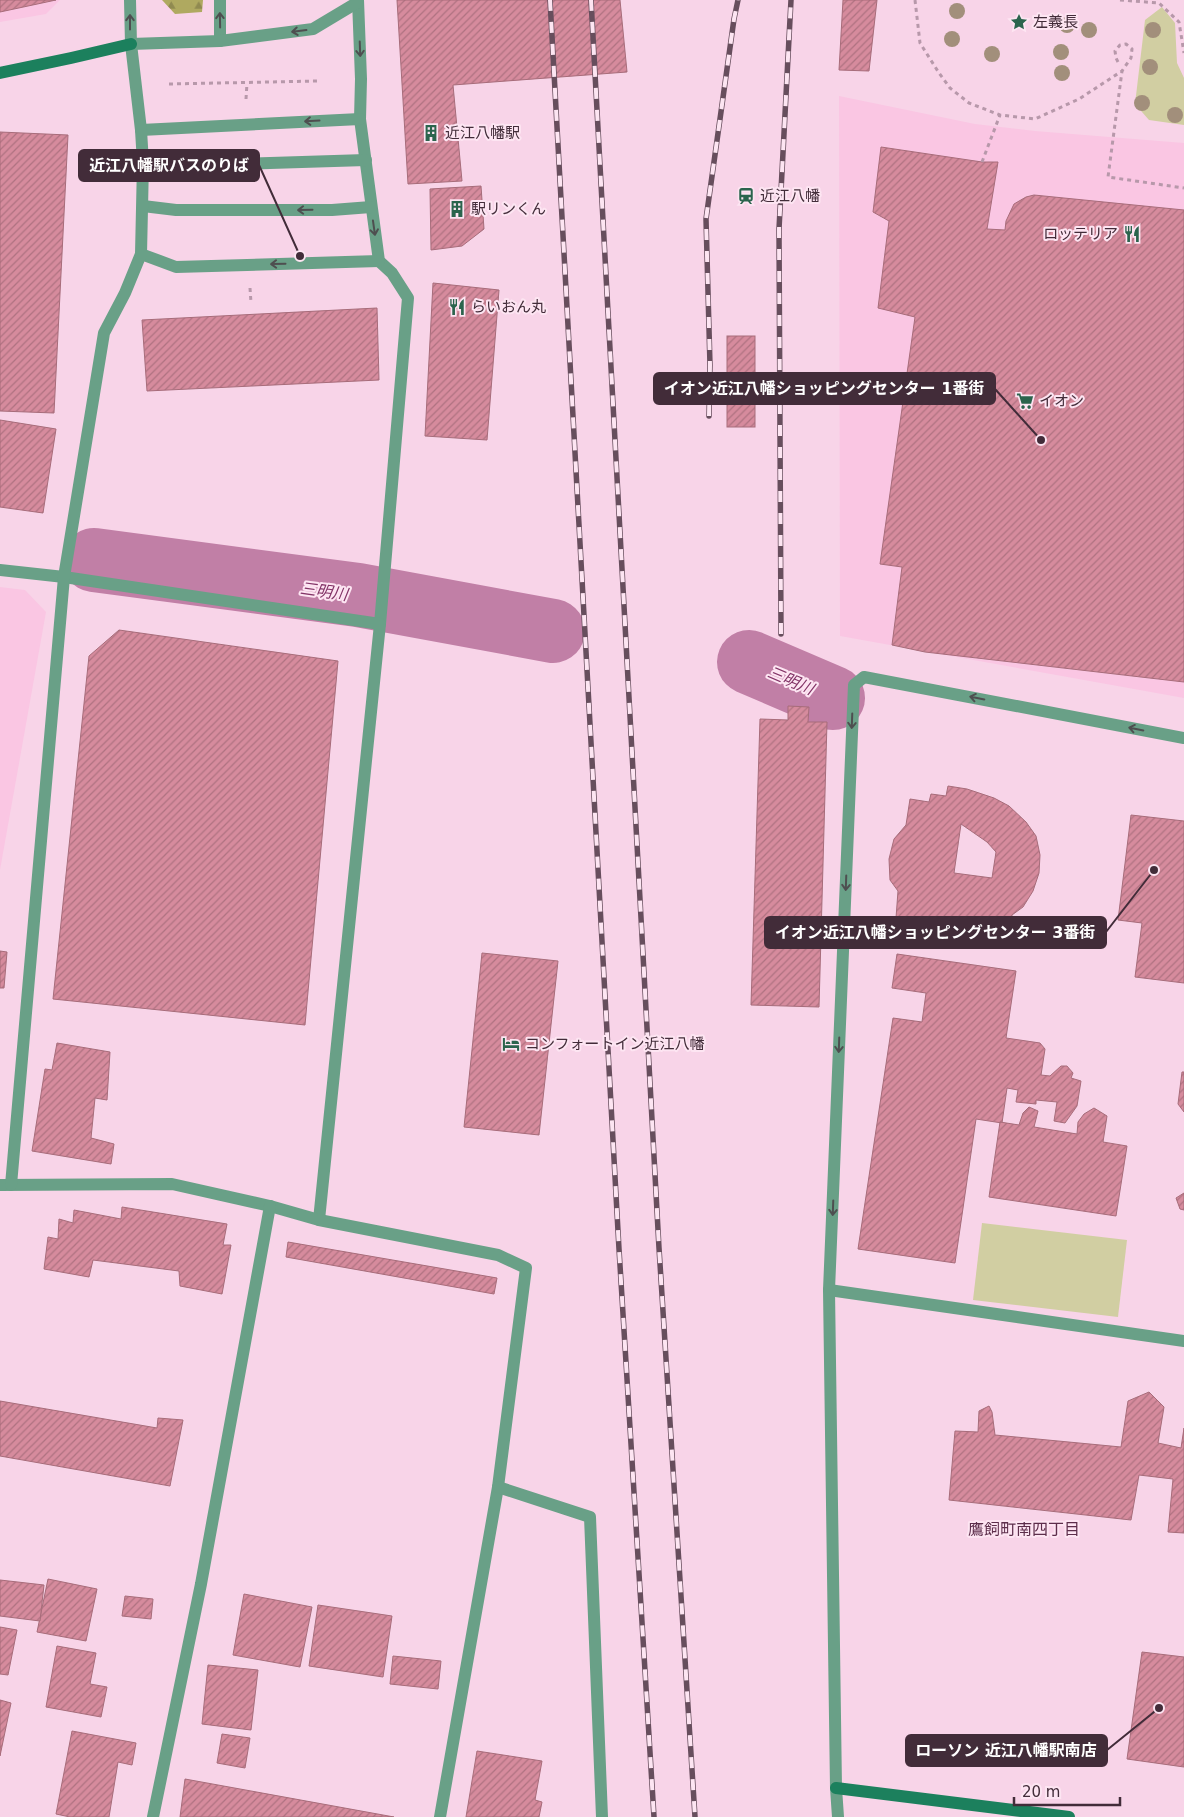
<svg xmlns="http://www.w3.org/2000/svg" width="1184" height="1817" font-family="'DejaVu Sans','Noto Sans JP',sans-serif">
<defs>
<pattern id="forest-firs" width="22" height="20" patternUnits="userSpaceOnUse" patternTransform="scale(1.25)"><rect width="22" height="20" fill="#afa960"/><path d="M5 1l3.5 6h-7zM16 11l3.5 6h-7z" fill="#908a50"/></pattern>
<pattern id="building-hatch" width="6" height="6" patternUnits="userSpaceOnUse" patternTransform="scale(1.25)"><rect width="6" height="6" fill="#d68b9d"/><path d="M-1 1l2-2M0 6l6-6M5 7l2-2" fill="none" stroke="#af7281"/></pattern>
</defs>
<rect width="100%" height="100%" fill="#f8d4e8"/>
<!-- built -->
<g fill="#fac6e3">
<polygon points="0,0 60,0 46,14 0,22"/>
<polygon points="839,96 975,124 1035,131 1184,143 1184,698 840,636"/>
<polygon points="0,587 25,590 46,612 0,870"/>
</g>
<!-- green -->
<g fill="#d1cea2">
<polygon points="1162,7 1175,23 1177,63 1184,78 1184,125 1149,120 1135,104 1145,20"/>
<polygon points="982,1223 1127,1240 1118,1317 973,1300"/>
</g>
<!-- forest -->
<polygon fill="url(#forest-firs)" points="162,0 203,0 202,12 175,14"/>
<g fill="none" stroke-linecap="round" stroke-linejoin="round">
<!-- river -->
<g stroke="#c17fa6" stroke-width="64">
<polyline points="94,560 358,595 553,631"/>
<polyline points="749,662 833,698"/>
</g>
</g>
<!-- building -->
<g fill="url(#building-hatch)" stroke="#a76c7a" fill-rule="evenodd">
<polygon points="0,0 56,0 0,12"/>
<polygon points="397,0 620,0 627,72 453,85 462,181 408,184"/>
<polygon points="843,0 877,0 869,71 839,70"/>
<polygon points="0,132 68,135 54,413 0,411"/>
<polygon points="881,147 982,162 998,162 987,229 1005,230 1006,221 1014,204 1026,197 1034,195 1184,210 1184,682 925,652 892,645 902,567 880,564 915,317 878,308 889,221 873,212"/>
<polygon points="481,186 484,229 462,246 431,250 430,189"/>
<polygon points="433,283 499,290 487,440 425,436"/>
<polygon points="377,308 379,380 147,391 142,320"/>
<rect x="727" y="336" width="28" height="91"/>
<polygon points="0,420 56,429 43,513 0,507"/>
<polygon points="119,630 338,661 305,1025 53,999 89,656"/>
<polygon points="788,706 809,707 808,722 827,722 819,1007 751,1005 760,719 788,720"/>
<path d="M948,786l19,3 27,9 15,8 17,16 10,14 4,19 -1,18 -6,18 -10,16 -11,8 -2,19 -114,-16 2,-27 -8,-11 -1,-21 5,-20 12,-14 4,-26 19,3 2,-8 15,2zM961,824l26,18 9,10 -4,26 -38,-5z"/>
<polygon points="1131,815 1184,821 1184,983 1135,977 1142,923 1118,920"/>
<polygon points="0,951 7,952 4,988 0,988"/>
<polygon points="482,953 558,961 539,1135 464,1127"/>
<polygon points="897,954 1016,971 1006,1038 1040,1043 1045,1049 1041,1075 1050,1076 1061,1066 1067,1066 1073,1073 1071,1078 1081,1081 1077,1106 1065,1123 1054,1121 1057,1102 1036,1100 1036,1104 1016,1102 1018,1090 1007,1088 1002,1123 976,1119 955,1263 858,1249 893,1018 922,1022 926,993 892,988"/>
<polygon points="57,1043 110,1052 107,1100 95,1098 91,1138 114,1144 111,1164 32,1151 45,1069 52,1070"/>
<polygon points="1182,1072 1184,1072 1184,1112 1178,1104"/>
<polygon points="1029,1107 1038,1111 1034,1127 1077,1134 1078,1122 1084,1114 1094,1108 1107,1116 1103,1142 1127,1146 1116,1216 989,1197 1000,1122 1019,1125 1023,1113"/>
<polygon points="1184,1193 1184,1210 1180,1209 1176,1198"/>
<polygon points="122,1207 227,1224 223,1245 231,1245 222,1294 180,1286 179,1271 93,1260 89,1277 44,1269 48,1237 58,1239 59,1219 73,1223 74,1210 121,1219"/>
<polygon points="288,1242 497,1278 494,1294 286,1257"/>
<polygon points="1149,1392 1164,1407 1158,1443 1181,1448 1184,1428 1184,1533 1168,1532 1173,1479 1139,1475 1131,1520 949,1500 955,1431 978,1432 979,1411 989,1406 992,1412 995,1435 1121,1447 1128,1401"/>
<polygon points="0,1401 157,1428 158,1418 183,1420 170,1486 0,1456"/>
<polygon points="48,1579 97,1589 86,1641 37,1632"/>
<polygon points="0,1580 44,1585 40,1621 0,1616"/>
<polygon points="244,1594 312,1607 300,1667 233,1655"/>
<polygon points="125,1596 153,1599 151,1619 122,1616"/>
<polygon points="318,1605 392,1616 383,1677 309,1666"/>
<polygon points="0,1627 17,1630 8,1675 0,1674"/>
<polygon points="57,1646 96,1653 90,1684 107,1687 101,1717 46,1707"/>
<polygon points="1142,1652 1184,1657 1184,1767 1127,1759"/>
<polygon points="393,1656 441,1661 438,1689 390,1684"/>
<polygon points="208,1665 258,1670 251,1730 202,1724"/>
<polygon points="0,1700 11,1703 0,1756"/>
<polygon points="72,1731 136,1743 132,1765 118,1762 109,1817 70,1817 56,1814"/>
<polygon points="222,1734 250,1738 245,1768 217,1763"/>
<polygon points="477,1751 542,1761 535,1800 542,1802 539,1817 466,1817"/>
<polygon points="185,1779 394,1817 180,1817"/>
</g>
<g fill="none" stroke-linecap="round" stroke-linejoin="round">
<!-- path -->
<g stroke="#b798aa" stroke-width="3" stroke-dasharray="4 4" stroke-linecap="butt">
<polyline points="915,0 920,43 939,73 950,88 969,103 1000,115 1035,119 1079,99 1122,71 1108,177 1184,188"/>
<polyline points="1120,0 1159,3 1179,22 1184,53"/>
<polyline points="1118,62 1116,58 1115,51 1120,45 1126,44 1132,49 1131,58 1122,71"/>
<polyline points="169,84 318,81"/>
<polyline points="246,99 247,83"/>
<polyline points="982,162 1000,115"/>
<polyline points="250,288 251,303"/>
</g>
<!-- lane -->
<g stroke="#69a087" stroke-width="12">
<polyline points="220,0 220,41"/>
<polyline points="358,0 361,79 360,119 379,261 392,273 408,298 380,624"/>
<polyline points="131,44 220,41 313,29 358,2"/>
<polyline points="141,130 360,119"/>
<polyline points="143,163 211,165 366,160"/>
<polyline points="143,206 176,210 332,210 371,207"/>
<polyline points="141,254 176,267 379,261"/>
<polyline points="829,1290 1184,1341"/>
</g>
<!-- street -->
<g stroke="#69a087" stroke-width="12">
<polyline points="0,570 64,577 380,624 319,1220"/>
<polyline points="0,1185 172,1184 270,1206 319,1220 498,1255 526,1268 498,1487 440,1817"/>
<polyline points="11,1185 64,577 104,333 125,293 141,254 143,163 141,130 131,44 130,0"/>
<polyline points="498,1487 590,1517 602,1817"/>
<polyline points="153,1817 201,1584 270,1206"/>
<polyline points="838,1817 836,1788 829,1290 854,685 864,677 1184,738"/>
</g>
<!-- secondary -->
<g stroke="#1c805d" stroke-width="12">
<polyline points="0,73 71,58 131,44"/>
<polyline points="836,1788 1069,1817"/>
</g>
<!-- rail casing -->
<g stroke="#674e5d" stroke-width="5.5">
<g id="rail">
<polyline points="550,0 619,1249 654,1817"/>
<polyline points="591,0 659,1248 695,1817"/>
<polyline points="709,416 710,365 706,219 734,19 738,0"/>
<polyline points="781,634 779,229 791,0"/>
</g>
</g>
<!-- rail -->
<use href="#rail" stroke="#fde5f2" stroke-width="4" stroke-dasharray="11" stroke-linecap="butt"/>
</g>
<!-- trees -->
<g fill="#a28f7b">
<circle cx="957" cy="11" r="8"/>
<circle cx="1067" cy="25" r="8"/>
<circle cx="1089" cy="30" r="8"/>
<circle cx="1153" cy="30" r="8"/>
<circle cx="952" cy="39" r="8"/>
<circle cx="1061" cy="52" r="8"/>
<circle cx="992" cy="54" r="8"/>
<circle cx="1150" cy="67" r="8"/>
<circle cx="1062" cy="73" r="8"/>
<circle cx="1142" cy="103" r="8"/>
<circle cx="1175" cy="115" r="8"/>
</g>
<!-- one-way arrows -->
<defs><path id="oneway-shaft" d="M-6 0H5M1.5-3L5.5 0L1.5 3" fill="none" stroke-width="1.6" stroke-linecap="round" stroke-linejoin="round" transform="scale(1.25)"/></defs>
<g stroke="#4e4f50">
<use href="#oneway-shaft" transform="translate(220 20) rotate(-91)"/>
<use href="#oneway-shaft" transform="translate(130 22) rotate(-90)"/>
<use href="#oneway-shaft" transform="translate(299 31) rotate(173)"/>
<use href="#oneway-shaft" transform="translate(360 49) rotate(88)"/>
<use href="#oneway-shaft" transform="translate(312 121) rotate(177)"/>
<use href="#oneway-shaft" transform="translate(305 210) rotate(179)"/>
<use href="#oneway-shaft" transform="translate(374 228) rotate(82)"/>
<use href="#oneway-shaft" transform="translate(278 264) rotate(179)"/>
<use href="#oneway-shaft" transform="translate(977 698) rotate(-169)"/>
<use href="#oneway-shaft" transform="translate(852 721) rotate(92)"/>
<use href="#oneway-shaft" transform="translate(1136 729) rotate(-169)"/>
<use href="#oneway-shaft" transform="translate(846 883) rotate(92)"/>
<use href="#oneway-shaft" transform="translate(839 1045) rotate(92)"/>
<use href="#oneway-shaft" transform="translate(833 1208) rotate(92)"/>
</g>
<!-- icons -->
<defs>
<g id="sight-bare" transform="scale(1.35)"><path d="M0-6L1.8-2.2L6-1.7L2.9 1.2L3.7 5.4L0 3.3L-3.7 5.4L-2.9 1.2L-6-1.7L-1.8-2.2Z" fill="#2b644d" stroke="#fde5f2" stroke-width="2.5" paint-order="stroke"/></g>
<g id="building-bare" transform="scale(1.35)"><path d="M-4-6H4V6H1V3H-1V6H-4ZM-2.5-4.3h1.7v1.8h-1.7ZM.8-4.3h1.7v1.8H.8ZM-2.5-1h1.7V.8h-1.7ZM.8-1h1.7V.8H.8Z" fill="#2b644d" stroke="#fde5f2" stroke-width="2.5" paint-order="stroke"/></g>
<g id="station-bare" transform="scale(1.35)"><path d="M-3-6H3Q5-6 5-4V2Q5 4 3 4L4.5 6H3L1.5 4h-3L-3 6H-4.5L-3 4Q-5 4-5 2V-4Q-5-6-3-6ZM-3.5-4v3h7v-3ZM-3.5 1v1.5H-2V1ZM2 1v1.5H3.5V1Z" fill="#2b644d" stroke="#fde5f2" stroke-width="2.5" paint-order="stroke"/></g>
<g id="restaurant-bare" transform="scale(1.35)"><path d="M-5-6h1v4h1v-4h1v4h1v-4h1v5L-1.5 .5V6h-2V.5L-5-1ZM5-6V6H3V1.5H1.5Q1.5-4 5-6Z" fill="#2b644d" stroke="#fde5f2" stroke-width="2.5" paint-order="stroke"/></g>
<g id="supermarket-bare" transform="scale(1.35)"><path d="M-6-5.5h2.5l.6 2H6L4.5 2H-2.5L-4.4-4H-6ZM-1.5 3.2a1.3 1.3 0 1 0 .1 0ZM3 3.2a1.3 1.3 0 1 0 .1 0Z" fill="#2b644d" stroke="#fde5f2" stroke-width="2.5" paint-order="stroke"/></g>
<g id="hotel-bare" transform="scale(1.35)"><path d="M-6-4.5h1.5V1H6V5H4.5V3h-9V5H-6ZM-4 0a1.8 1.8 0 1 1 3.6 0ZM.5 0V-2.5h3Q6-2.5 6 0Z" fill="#2b644d" stroke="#fde5f2" stroke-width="2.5" paint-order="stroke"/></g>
</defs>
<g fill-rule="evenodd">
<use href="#sight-bare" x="1019" y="22"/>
<use href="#building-bare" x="431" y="133"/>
<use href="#station-bare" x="746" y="196"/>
<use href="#building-bare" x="457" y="209"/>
<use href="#restaurant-bare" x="1132" y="234"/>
<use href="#restaurant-bare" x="457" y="307"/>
<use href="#supermarket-bare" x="1025" y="401"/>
<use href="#hotel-bare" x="511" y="1044"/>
</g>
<g text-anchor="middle" stroke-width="4" stroke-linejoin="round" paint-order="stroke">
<!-- poi labels -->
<g font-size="15" fill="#422c39" stroke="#fde5f2" text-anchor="start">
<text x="1033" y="27">左義長</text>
<text x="445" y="138">近江八幡駅</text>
<text x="760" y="201">近江八幡</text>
<text x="471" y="214">駅リンくん</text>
<text x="1118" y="239" text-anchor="end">ロッテリア</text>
<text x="471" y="312">らいおん丸</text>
<text x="1039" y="406">イオン</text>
<text x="525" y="1049">コンフォートイン近江八幡</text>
</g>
<!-- water labels -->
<g font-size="16" font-style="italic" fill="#833467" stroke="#fde5f2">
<text transform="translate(324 591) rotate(8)" y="6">三明川</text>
<text transform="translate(791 680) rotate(23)" y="6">三明川</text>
</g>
<!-- neighbourhood labels -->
<g font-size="16" fill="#5d2e4b" stroke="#fde5f2">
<text x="1024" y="1535">鷹飼町南四丁目</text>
</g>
</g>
<!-- callouts -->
<path fill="none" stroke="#422c39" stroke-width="2" d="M300 256L259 165M1041 440L995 389M1154 870L1106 932M1159 1708L1107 1750"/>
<g fill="#422c39" stroke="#fde5f2" stroke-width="2">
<circle cx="300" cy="256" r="5"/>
<circle cx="1041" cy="440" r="5"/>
<circle cx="1154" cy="870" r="5"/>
<circle cx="1159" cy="1708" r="5"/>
</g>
<g fill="#422c39" stroke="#422c39" stroke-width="2">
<rect x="79" y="150" width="180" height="31" rx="5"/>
<rect x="654" y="373" width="341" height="31" rx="5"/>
<rect x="765" y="917" width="341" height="31" rx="5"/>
<rect x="906" y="1735" width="201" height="31" rx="5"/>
</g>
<g font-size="16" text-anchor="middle" font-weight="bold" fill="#fff">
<text x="169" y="171">近江八幡駅バスのりば</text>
<text x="824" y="394">イオン近江八幡ショッピングセンター 1番街</text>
<text x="935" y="938">イオン近江八幡ショッピングセンター 3番街</text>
<text x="1006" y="1756">ローソン 近江八幡駅南店</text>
</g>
<!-- scale -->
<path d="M1014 1797v8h106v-8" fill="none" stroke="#422c39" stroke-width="2.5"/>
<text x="1022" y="1797" font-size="15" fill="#422c39" stroke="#fde5f2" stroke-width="4" paint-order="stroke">20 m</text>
</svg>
